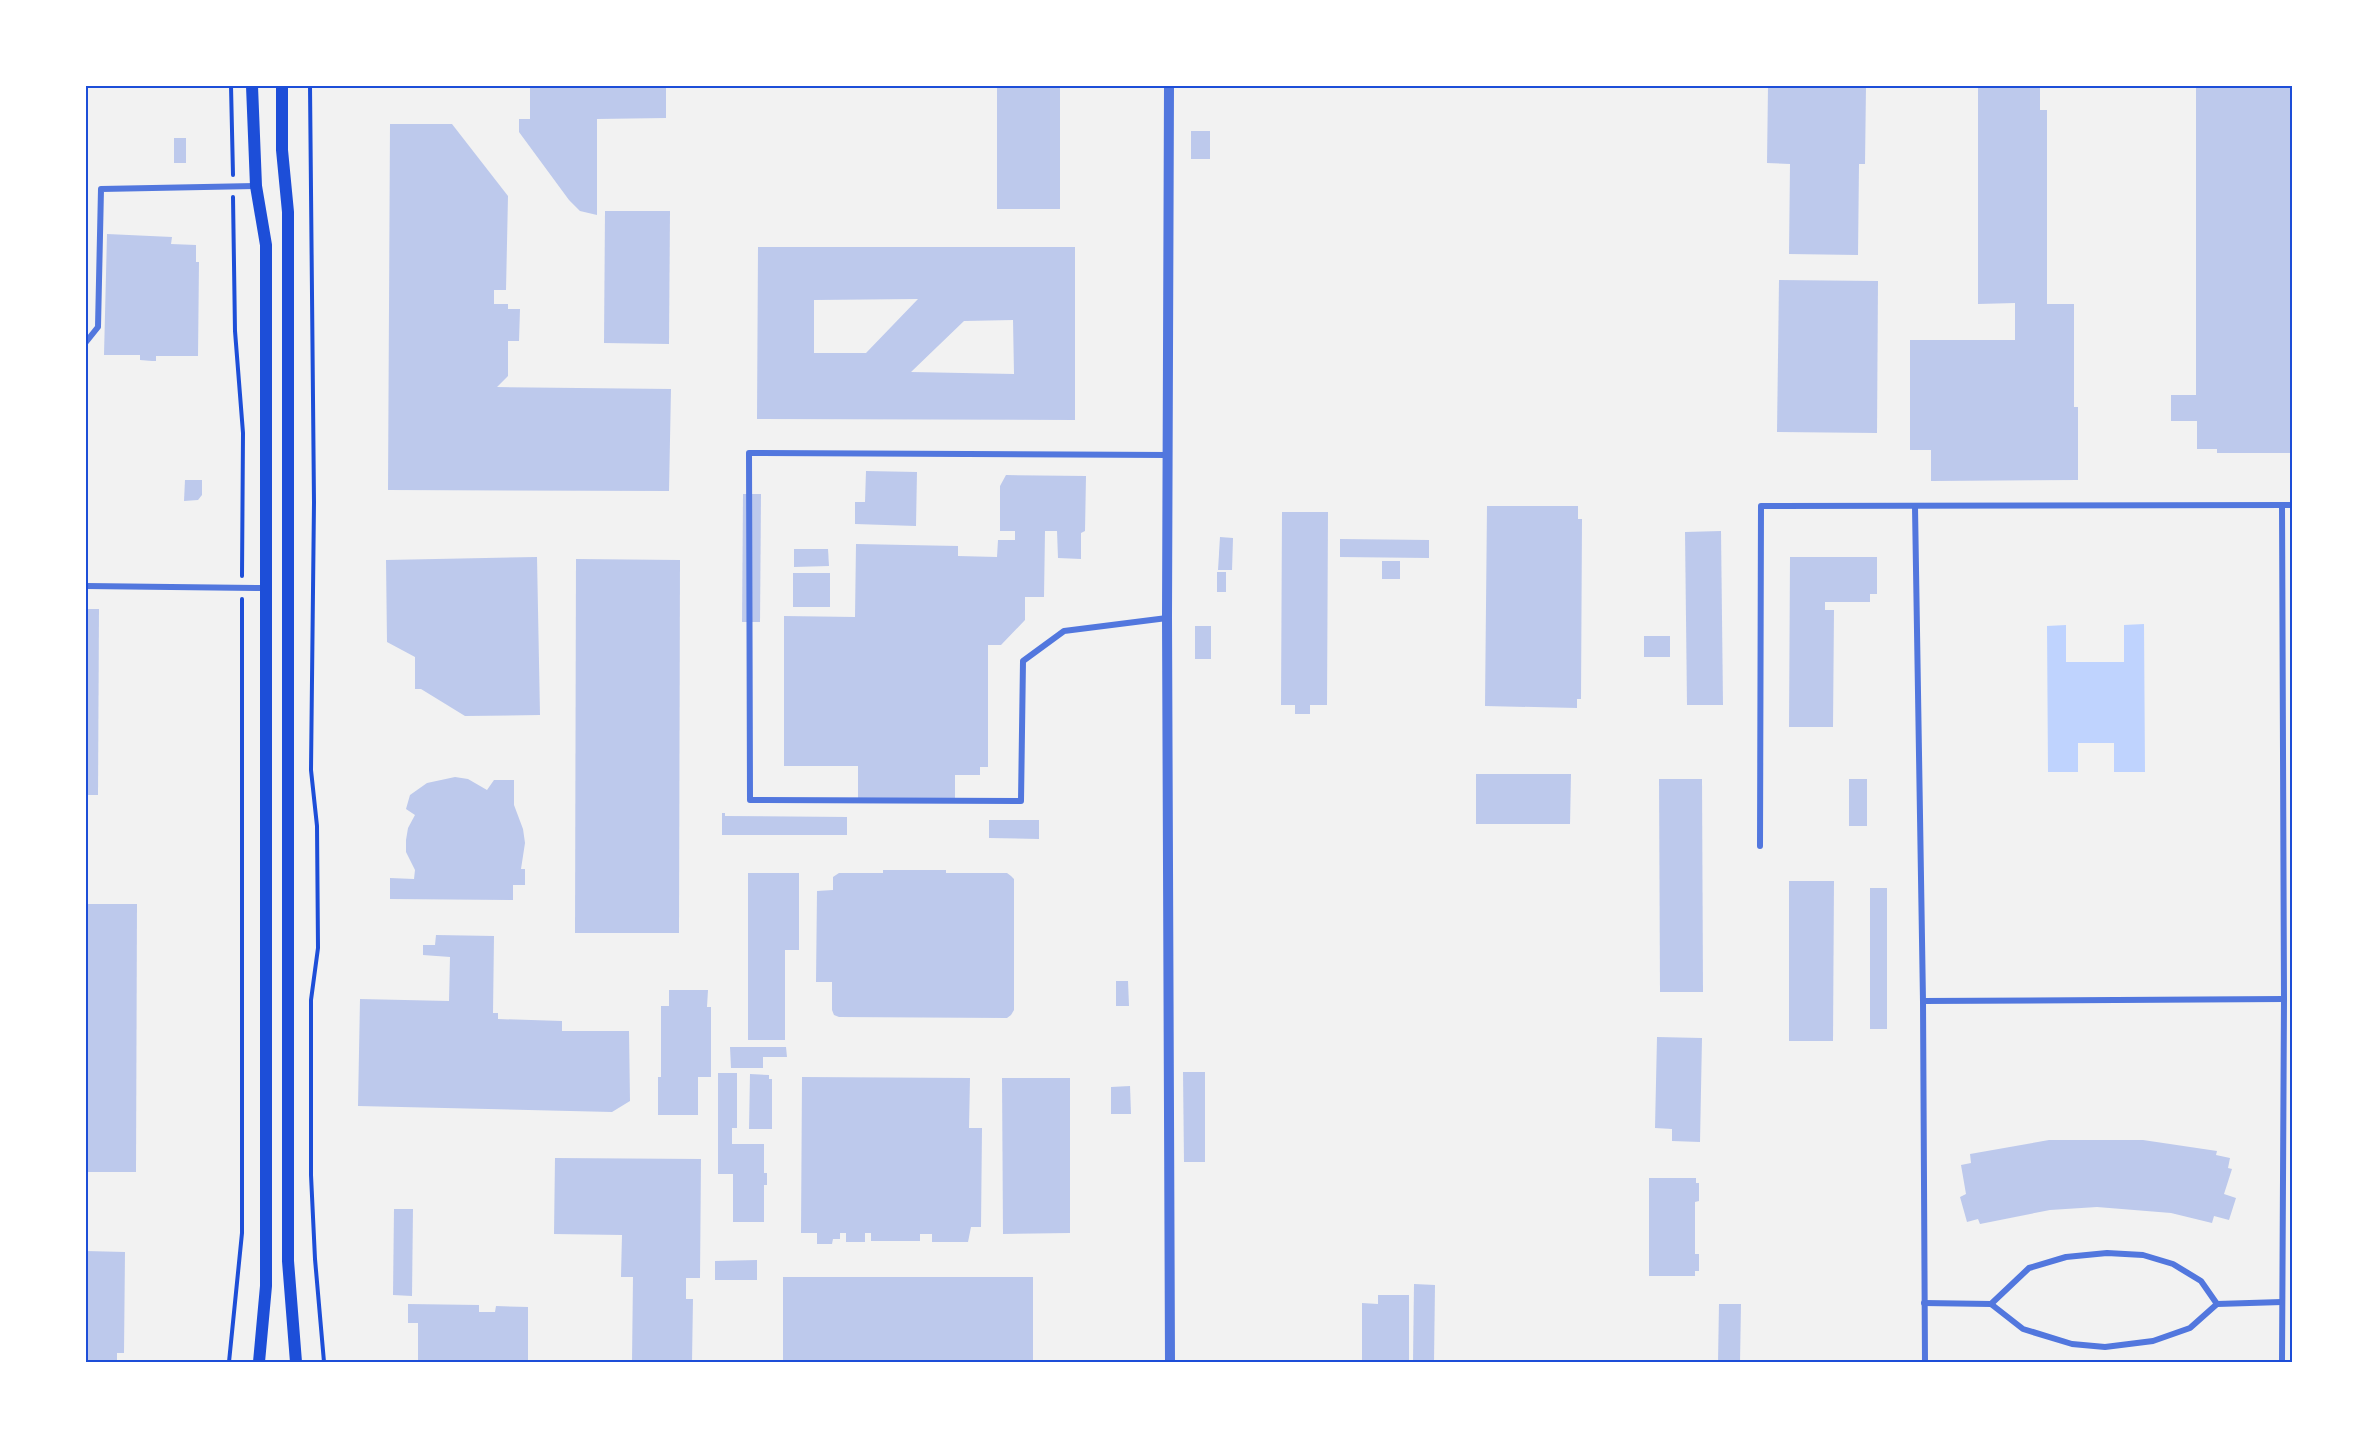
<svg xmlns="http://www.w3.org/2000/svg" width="2378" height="1448" font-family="Barlow,sans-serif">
<rect width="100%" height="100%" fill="#f2f2f2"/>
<!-- water -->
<polygon fill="#bfd3fe" points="2144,624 2145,772 2114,772 2114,743 2078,743 2078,772 2048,772 2047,626 2066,625 2066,662 2124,662 2124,625"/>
<!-- building -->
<g fill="#bdc9ec" fill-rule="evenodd">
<polygon points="530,86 666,86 666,118 597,119 597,215 580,211 569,200 519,132 519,119 530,119"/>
<rect x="997" y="86" width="63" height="123"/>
<polygon points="1768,86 1866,86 1865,164 1859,164 1858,255 1789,254 1790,164 1767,163"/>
<polygon points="1978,86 2040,86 2040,110 2047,110 2047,304 2074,304 2074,407 2078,407 2078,480 1931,481 1931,450 1910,450 1910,340 2015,340 2015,303 1978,304"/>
<polygon points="2196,86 2292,86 2292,453 2217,453 2217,449 2197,449 2197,421 2171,421 2171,395 2196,395"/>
<polygon points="390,124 452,124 508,196 506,290 494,290 494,304 508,304 508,309 520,309 519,341 508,341 508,376 497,387 671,389 669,491 388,490"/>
<rect x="1191" y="131" width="19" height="28"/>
<rect x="174" y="138" width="12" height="25"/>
<polygon points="605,211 670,211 669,344 604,343"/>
<polygon points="107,234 172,237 171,244 196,245 196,262 199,262 198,356 156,356 156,361 152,361 140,360 140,355 104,355"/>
<path d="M758,247h317v173l-318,-1zM918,299l-52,54h-52v-53zM964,321l49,-1 1,54 -103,-2z"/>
<polygon points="1779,280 1878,281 1877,433 1777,432"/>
<polygon points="866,471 917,472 916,526 855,524 855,502 865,502"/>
<polygon points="1006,475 1086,476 1085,531 1081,533 1081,559 1058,558 1057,531 1045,531 1044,597 1025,597 1025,620 1001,645 988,645 988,767 980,767 980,775 955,775 955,803 858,802 858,766 784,766 784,616 855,617 856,544 958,546 958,556 997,557 998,540 1015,540 1015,531 1000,531 1000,486"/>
<polygon points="185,480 202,480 202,495 198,500 184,501"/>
<polygon points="743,494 761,494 760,622 742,622"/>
<polygon points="1487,506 1578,506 1578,519 1582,519 1581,699 1577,699 1577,708 1485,706"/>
<polygon points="1282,512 1328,512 1327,705 1310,705 1310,714 1295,714 1295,705 1281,705"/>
<polygon points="1721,531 1723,705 1687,705 1685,532"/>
<polygon points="1220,537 1233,538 1232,570 1218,570"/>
<polygon points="1340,539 1429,540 1429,558 1340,557"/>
<polygon points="794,549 828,549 829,566 794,567"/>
<polygon points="537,557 540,715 465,716 421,689 415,689 415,657 387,642 386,560"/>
<polygon points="1790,557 1877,557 1877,594 1870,594 1870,602 1825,602 1825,610 1834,610 1833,727 1789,727"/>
<polygon points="576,559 680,560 679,933 575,933"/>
<rect x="1382" y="561" width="18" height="18"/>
<rect x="1217" y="572" width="9" height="20"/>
<rect x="793" y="573" width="37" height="34"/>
<polygon points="86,609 99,609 98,795 86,795"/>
<rect x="1195" y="626" width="16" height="33"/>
<rect x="1644" y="636" width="26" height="21"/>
<polygon points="1476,774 1571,774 1570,824 1476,824"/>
<polygon points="455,777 468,779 487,790 494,780 514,780 514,805 523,829 525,843 521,869 525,869 525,885 513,885 513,900 390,899 390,878 414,879 415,870 406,852 406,840 408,828 415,815 406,809 410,795 427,783"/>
<polygon points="1659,779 1702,779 1703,992 1660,992"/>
<rect x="1849" y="779" width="18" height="47"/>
<polygon points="722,813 725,813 725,816 847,817 847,835 722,835"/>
<polygon points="989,820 1039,820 1039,839 989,838"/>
<polygon points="883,870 946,870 946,873 1007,873 1011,876 1014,879 1014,1010 1011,1015 1007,1018 839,1017 834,1015 832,1010 832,982 816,982 817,891 833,890 833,877 839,873 883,873"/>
<polygon points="748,873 799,873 799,950 785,950 785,1040 748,1040"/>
<polygon points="1789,881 1834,881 1833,1041 1789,1041"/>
<rect x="1870" y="888" width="17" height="141"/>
<polygon points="86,904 137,904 136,1172 86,1172"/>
<polygon points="436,935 494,936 493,1013 498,1013 498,1019 562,1021 562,1031 629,1031 630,1101 612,1112 358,1106 360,999 449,1001 450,957 423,955 423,945 435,945"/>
<polygon points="1116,981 1128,981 1129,1006 1116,1006"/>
<polygon points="669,990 708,990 707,1007 711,1007 711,1077 698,1077 698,1115 658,1115 658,1077 661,1077 661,1006 669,1006"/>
<rect x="2290" y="1028" width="2" height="92"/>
<polygon points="1657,1037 1702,1038 1700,1142 1672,1141 1672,1129 1655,1128"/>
<polygon points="730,1047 786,1047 787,1057 763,1057 763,1068 731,1068"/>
<polygon points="1183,1072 1205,1072 1205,1162 1184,1162"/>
<polygon points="718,1073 737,1073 737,1128 732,1128 732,1144 764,1144 764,1173 767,1173 767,1185 764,1185 764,1222 733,1222 733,1174 718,1174"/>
<polygon points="750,1074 769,1075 769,1079 772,1079 772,1129 749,1129"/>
<polygon points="802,1077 970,1078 969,1128 982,1128 981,1227 971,1227 968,1242 932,1242 932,1234 920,1234 920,1241 871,1241 871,1233 865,1233 865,1242 846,1242 846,1233 840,1233 840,1239 833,1239 832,1244 817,1244 817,1233 801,1233"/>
<polygon points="1002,1078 1070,1078 1070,1233 1003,1234"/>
<polygon points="1130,1086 1131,1114 1111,1114 1111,1087"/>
<polygon points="2049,1140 2143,1140 2217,1151 2216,1155 2230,1158 2228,1168 2232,1169 2224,1194 2236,1198 2229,1220 2214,1216 2212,1223 2171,1213 2097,1207 2050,1210 1980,1224 1978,1219 1967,1222 1960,1197 1966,1194 1961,1165 1971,1163 1970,1154"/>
<polygon points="555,1158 701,1159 700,1278 686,1278 686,1299 693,1299 692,1362 632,1362 633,1277 621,1277 622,1235 554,1234"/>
<polygon points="1649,1178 1696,1178 1696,1183 1699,1183 1699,1201 1695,1202 1695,1254 1699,1254 1699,1271 1695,1271 1695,1276 1649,1276"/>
<polygon points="394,1209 413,1209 412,1296 393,1295"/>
<polygon points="86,1251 125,1252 124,1353 117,1353 117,1361 86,1362"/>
<polygon points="757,1260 757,1280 715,1280 715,1261"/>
<polygon points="783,1277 1033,1277 1033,1361 783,1362"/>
<polygon points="1414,1284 1435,1285 1434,1362 1413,1362"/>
<polygon points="1378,1295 1409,1295 1409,1362 1362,1362 1362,1303 1378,1304"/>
<polygon points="408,1304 479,1305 479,1312 495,1312 496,1306 528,1307 528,1362 418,1362 418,1323 408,1323"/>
<polygon points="1719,1304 1741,1304 1740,1362 1718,1362"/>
</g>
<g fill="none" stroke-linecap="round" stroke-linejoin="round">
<!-- path -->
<g stroke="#1d4ed8" stroke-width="4">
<polyline points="231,86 233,175"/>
<polyline points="310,86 314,502 311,770 317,826 318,948 311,1000 311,1175 315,1259 324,1362"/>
<polyline points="233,197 235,331 243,433 242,576"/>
<polyline points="229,1362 242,1233 242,599"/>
</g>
<!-- minor -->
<g stroke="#5277de" stroke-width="6">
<polyline points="86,342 98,327 101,189 255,186"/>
<polyline points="1915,507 1923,1001 1925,1362"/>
<polyline points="86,586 265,588"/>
<polyline points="1167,618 1064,631 1023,661 1021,801 750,800 749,453 1168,455"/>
<polyline points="1760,846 1761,506 2292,505"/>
<polyline points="1923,1001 2284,999"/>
<polyline points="1924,1303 1991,1304 2023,1329 2072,1344 2105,1347 2153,1341 2190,1328 2217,1304 2282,1302"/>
<polyline points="1991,1304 2029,1268 2066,1257 2107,1253 2143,1255 2173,1264 2201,1281 2217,1304"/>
<polyline points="2282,1362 2284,999 2282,505"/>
</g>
<!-- tertiary -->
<polyline stroke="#5277de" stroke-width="10" points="1169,86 1167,618 1170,1362"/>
<!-- secondary -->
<g stroke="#1d4ed8" stroke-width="12">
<polyline points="252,86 256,186 266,245 266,1286 259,1362"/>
<polyline points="282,86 282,150 288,212 288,1261 296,1362"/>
</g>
</g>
<!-- border -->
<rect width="2378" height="1448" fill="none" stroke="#ffffff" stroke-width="174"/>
<rect x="87" y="87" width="2204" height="1274" fill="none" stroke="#1d4ed8" stroke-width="2"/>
</svg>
